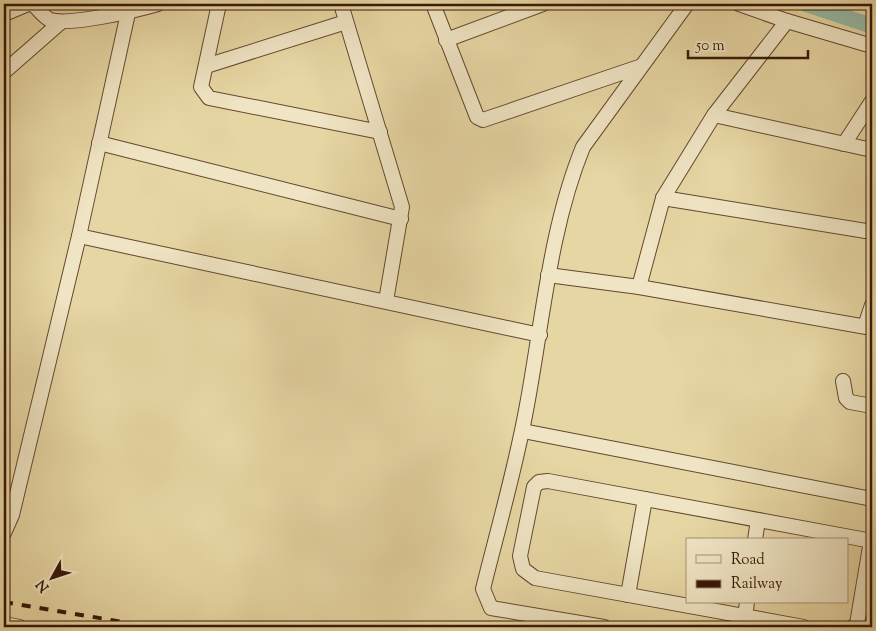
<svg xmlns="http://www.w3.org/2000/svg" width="876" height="631" font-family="'Sorts Mill Goudy',serif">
<rect width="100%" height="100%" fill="#e6d6a3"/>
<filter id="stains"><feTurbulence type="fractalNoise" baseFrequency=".004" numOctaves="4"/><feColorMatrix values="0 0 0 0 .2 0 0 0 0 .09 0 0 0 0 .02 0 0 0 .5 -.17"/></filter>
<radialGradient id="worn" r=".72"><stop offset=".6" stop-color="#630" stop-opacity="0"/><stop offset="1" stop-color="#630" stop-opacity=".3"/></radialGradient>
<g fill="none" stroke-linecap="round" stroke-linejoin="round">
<!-- canal -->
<polyline stroke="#96b9a5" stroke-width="16" points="806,4 872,26"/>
<!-- minor casing -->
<g stroke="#64482e" stroke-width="16">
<g id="minor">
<path d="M33,4c5,5 11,13 17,16 20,6 87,-10 108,-16"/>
<polyline points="219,4 201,87 209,98 380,132"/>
<polyline points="341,4 402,207 386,301"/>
<polyline points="433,4 477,117 483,120 639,67"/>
<polyline points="739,4 787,21 872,46"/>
<polyline points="4,14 28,4"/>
<polyline points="446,40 543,4"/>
<polyline points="206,66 346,22"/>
<polyline points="4,72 61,22"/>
<polyline points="714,115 872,150"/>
<polyline points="99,143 401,219"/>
<polyline points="844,144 872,101"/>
<polyline points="663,198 872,232"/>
<polyline points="79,236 540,335"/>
<polyline points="548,275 639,287 872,328"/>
<polyline points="639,287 663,198 714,115 787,21"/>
<polyline points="865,326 872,305"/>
<polyline points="843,381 846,398 850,402 872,406"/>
<polyline points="523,431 872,499"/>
<polyline points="4,533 12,515 79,236 130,4"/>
<polyline points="755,540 758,520"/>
<polyline points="628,595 645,499"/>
<polyline points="745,617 747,602"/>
<polyline points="4,624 20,627"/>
<path d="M604,627l-113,-19 -8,-19c15,-61 33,-122 44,-184 16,-86 23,-177 56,-258l104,-143"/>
<polyline points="804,627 535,578 523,569 520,556 534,487 539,482 548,481 872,541"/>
<polyline points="853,627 857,624 871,541"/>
</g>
</g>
<!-- minor -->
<use href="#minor" stroke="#efe4c3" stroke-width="14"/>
<!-- rail -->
<polyline stroke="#381807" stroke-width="4" stroke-dasharray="9 9" stroke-linecap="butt" points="4,602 153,627"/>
</g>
<!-- margin -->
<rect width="876" height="631" fill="none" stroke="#e6d6a3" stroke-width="20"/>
<rect x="5" y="5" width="866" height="621" fill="none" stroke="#381807" stroke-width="2.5"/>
<rect x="10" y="10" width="856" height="611" fill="none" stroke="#381807"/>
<!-- legend -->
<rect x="686" y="538" width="162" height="65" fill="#efe4c3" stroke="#a69278"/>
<rect x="696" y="555" width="25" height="8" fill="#efe4c3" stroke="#a69278"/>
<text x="731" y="564" font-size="15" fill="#381807">Road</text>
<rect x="696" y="580" width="25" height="8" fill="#381807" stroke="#a69278"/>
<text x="731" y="588" font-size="15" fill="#381807">Railway</text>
<!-- north arrow -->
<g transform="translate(52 578) rotate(230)" stroke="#efe4c3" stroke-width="4" paint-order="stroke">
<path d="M0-4L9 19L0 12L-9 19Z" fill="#381807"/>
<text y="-8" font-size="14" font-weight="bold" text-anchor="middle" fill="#381807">N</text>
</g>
<!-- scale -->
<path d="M688 50v8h120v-8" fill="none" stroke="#381807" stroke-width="2.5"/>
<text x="696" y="50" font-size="15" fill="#381807" stroke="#efe4c3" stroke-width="4" paint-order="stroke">50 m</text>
<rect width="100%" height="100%" filter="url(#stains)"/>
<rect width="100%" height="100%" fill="url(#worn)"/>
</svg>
